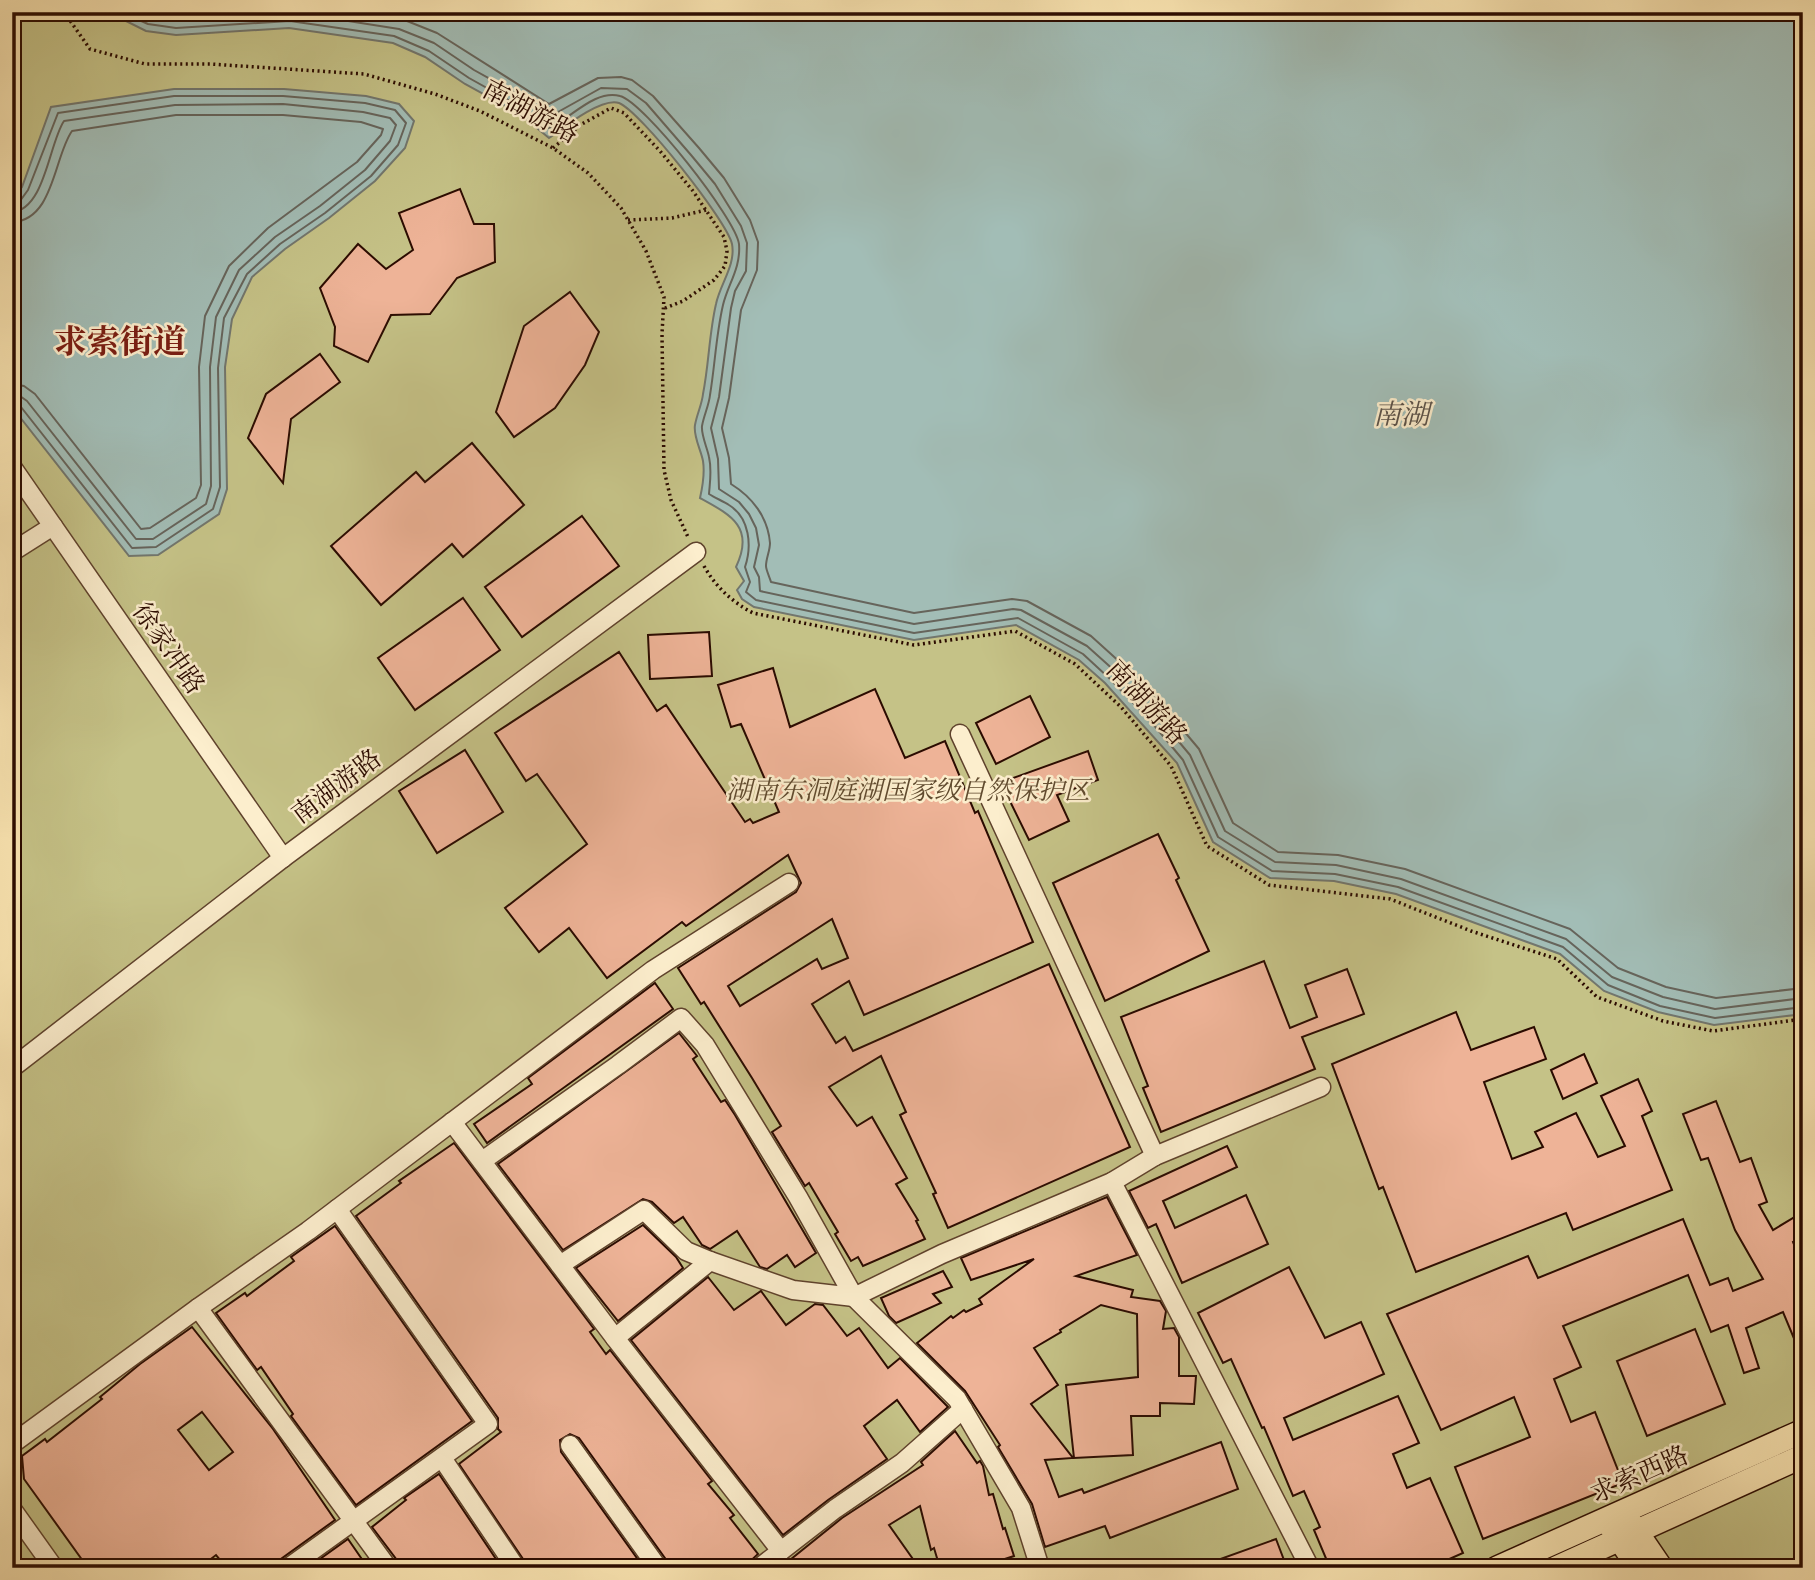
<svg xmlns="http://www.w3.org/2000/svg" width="1815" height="1580" font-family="Cardo,'Noto Serif SC',serif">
<rect width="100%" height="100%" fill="#fae5b2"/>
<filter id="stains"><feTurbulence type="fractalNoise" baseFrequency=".00286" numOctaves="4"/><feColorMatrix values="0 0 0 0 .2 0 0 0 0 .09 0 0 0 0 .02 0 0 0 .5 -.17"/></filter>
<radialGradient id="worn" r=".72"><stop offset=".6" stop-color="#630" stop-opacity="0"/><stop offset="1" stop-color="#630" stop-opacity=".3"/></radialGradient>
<!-- green -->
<rect fill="#c5c287" stroke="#786644" stroke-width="2" x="12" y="12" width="1791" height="1556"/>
<!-- water -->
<g fill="#a2bdb6" stroke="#72766d" stroke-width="2">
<path d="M108,12h1695v1002l-89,11 -56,-13 -54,-21 -44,-37 -164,-60 -62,-13 -64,-3 -57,-36 -36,-79 -72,-80 -26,-23 -63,-35 -102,15 -160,-33 -12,-8 -5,-9 7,-9 -8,-14c19,-40 -5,-52 -36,-69 3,-13 5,-24 3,-37 -2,-11 -10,-25 -8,-36 2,-11 7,-21 8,-31 6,-30 6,-60 13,-90 4,-20 20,-39 16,-60 -5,-23 -92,-133 -113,-141 -17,-6 -55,24 -70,35l-29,-24 -55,-30 -40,-27 -32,-14 -104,-15 -113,7 -30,-4z"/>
<polygon points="174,89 284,89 366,96 399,104 414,121 405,148 375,181 329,218 285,249 252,277 232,319 225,367 227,489 219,514 158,555 129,556 12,407 12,200 22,187 51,107"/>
</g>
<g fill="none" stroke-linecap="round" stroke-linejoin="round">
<!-- shore -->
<g stroke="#66645b" stroke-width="2">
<path d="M121,12l27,12 28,4 114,-7 104,15 35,15 40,27 54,30 26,20c21,-9 46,-39 71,-32 24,6 116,123 119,148 2,24 -11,40 -16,61 -7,30 -8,60 -13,90 -1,10 -6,20 -8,31 -1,9 5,21 7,31 3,13 1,24 0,37 6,4 14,7 20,11 21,13 23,41 16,62l5,15 -4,10 10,8 158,33 104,-15 65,36 26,24 39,40 35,42 35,77 54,34 63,3 63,13 165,60 45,38 52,21 55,12 88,-11"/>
<path d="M142,12c36,16 105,4 145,0"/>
<polyline points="291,12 399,29 434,43 474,70 528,100 549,117 601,88 627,89 646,103 691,155 715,184 741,226 747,243 746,271 735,291 731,308 719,397 711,428 718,459 719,489 739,502 749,514 756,528 759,545 754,567 759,577 760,591 914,624 1013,609 1021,610 1087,646 1116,672 1154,712 1190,755 1225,831 1275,862 1336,865 1401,879 1566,939 1612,977 1663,997 1715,1009 1803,998"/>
<path d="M366,12l36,7 35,14 112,71 49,-26 23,-1 11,3 21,16 46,52 25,30 26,42 8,22 -1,28 -16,40 -12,88 -7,30 7,30 2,26c21,13 37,33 39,59 0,8 -4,15 -4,23 0,4 4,12 5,16l143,31 98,-14 15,2 64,35 31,28 40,41 37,44 34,74 45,29 60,3 67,14 165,60 48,39 48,19 50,11 87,-10"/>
<polyline points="12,203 20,201 28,190 58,113 174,96 283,96 365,103 395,110 406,123 398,145 371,176 325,213 280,244 247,274 224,318 218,368 220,487 213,509 156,547 132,548 21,407 12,404"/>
<path d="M12,212c33,-2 37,-69 52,-91l111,-16 108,-1 80,8 27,6 6,7 -6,16 -25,29 -45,36 -45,31 -36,33 -23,47 -6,50 1,119 -5,18 -53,35h-17l-109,-138 -7,-5 -8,-1"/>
<path d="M12,222c42,-1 42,-66 60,-91l104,-16h107l78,7 22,7 -2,6 -24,27 -89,66 -39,38 -24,50 -6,51 2,118 -5,13 -46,30 -9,1 -106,-135 -11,-8 -12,-2"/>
</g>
</g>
<!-- building -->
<g fill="#eeb397" stroke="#2b0b00" stroke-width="2" fill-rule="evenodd">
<polygon points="460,189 474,224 494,224 495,262 457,278 430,314 391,315 368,362 334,346 335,327 320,288 358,244 386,269 413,250 399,213"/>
<polygon points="570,292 599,332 585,365 555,408 514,437 496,412 524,326"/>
<polygon points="320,354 340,382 291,419 283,483 248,438 266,394"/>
<polygon points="472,443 524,505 463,557 452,544 381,605 331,546 416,472 425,482"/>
<polygon points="582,516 619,566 522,637 485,587"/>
<polygon points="463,598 500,650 415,710 378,658"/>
<polygon points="709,632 712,676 650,679 648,635"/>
<path d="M619,652l38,59 9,-6 79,117 5,-3 3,4 26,-11 -38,-88 -10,3 -13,-42 55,-17 17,59 85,-38 30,69 40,-17 30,72 3,-2 55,131 -169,73 -15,-34 -37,23 24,39 9,-6 8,14 196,-87 81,183 -182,81 -15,-34 3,-1 -36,-78 6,-3 -25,-56 -52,31 28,39 15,-9 35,61 -11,6 22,36 -2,1 9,18 -62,27 -5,-9 -7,4 -16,-27 3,-2 -29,-49 -4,3 -33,-54 9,-6 -29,-48 -48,-76 -3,2 -23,-36 118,-76 5,-9 -13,-28 -102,71 -4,-4 -75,56 -38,-50 -30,24 -34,-44 82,-64 -50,-70 -11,7 -31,-48zM832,919l16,39 -26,11 -5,-10 -77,47 -12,-20z"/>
<polygon points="1030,696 1050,737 996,764 976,723"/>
<polygon points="465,750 503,812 437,853 399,791"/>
<polygon points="1088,751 1098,780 1057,795 1069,821 1029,840 1003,787 1006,785 1005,781"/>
<polygon points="1158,834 1179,878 1176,880 1209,951 1105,1001 1053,883"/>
<polygon points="1264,961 1290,1028 1317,1017 1305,985 1347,969 1364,1014 1302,1037 1315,1069 1161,1132 1143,1088 1148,1086 1121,1017"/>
<polygon points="655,983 673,1009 487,1143 474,1124 532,1084 528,1078"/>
<polygon points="1456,1012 1471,1050 1534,1027 1546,1059 1484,1082 1512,1159 1543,1147 1535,1132 1576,1113 1598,1157 1625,1146 1601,1096 1638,1079 1652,1111 1642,1116 1672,1190 1573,1230 1566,1213 1416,1272 1383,1187 1379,1189 1332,1064"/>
<polygon points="679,1033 697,1056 693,1059 721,1102 725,1100 735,1115 816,1253 795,1267 787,1255 767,1269 760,1267 737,1231 710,1249 702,1245 683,1217 674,1223 652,1202 643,1199 563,1250 498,1164"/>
<polygon points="1584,1054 1597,1083 1563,1099 1551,1070"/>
<polygon points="1716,1101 1740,1162 1751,1158 1767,1202 1759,1205 1773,1230 1803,1212 1803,1236 1793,1242 1803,1267 1803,1360 1783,1312 1746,1328 1759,1368 1744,1373 1728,1325 1711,1332 1688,1275 1563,1326 1581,1367 1554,1379 1571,1422 1595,1412 1623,1483 1483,1539 1455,1467 1530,1437 1514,1397 1441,1430 1387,1314 1528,1256 1538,1278 1683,1219 1710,1285 1728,1278 1733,1291 1763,1279 1735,1230 1708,1158 1701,1160 1683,1114"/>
<polygon points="454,1143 594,1329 590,1332 606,1354 610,1350 712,1481 708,1484 734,1515 730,1518 758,1554 743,1568 669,1568 667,1561 579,1438 570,1434 560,1440 561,1452 644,1568 527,1568 525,1562 459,1464 501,1432 498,1429 498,1418 356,1216 401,1183 399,1181"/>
<polygon points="1227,1146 1237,1167 1163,1201 1175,1228 1246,1195 1268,1244 1182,1283 1156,1224 1148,1228 1129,1191"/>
<polygon points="1107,1197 1137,1255 1076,1276 1133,1290 1131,1297 1160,1301 1166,1311 1163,1329 1174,1328 1179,1337 1179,1376 1196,1376 1194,1404 1160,1403 1160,1416 1131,1416 1133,1455 1074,1458 1066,1385 1138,1377 1137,1314 1101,1305 1060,1330 1061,1332 1034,1348 1058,1385 1031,1404 1073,1458 1045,1460 1059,1497 1082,1489 1084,1493 1221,1442 1238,1489 1110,1538 1105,1526 1045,1547 1032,1504 998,1447 1000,1445 965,1391 917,1343 951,1316 953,1318 964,1310 966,1312 982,1304 979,1299 1034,1259 971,1280 961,1258"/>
<polygon points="643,1225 676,1257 683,1268 618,1321 576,1268"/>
<polygon points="335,1226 472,1421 356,1505 291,1416 293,1414 261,1367 257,1370 216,1313 245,1293 247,1296 294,1261 291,1257"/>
<polygon points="1289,1267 1325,1338 1361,1322 1384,1374 1284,1418 1293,1440 1398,1396 1419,1443 1393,1454 1407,1488 1430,1478 1463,1553 1429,1568 1330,1568 1314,1530 1320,1527 1304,1491 1293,1496 1264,1427 1262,1428 1231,1359 1223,1363 1198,1313"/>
<polygon points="943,1271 952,1287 933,1294 941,1303 896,1323 889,1316 881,1298"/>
<polygon points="708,1277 734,1310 761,1291 786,1325 815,1304 823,1305 847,1336 859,1328 888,1368 900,1358 948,1407 920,1432 897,1400 864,1426 887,1459 828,1500 783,1535 631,1340"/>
<path d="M192,1327l81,102 62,91 -54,39 -4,9h-50l-11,-13 -17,13h-111l-64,-89 -2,-23 23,-17 2,3 55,-43 -2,-2 40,-33zM202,1412l31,40 -24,18 -31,-40z"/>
<polygon points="1695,1329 1725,1404 1647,1436 1617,1361"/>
<polygon points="955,1431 977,1463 980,1461 983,1466 989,1495 993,1494 1003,1529 1005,1528 1014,1556 977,1568 940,1568 934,1548 931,1550 920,1506 889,1525 915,1562 906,1568 780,1568 842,1518 923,1465 921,1462"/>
<polygon points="439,1474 502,1568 403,1568 372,1527 406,1500 404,1498"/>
<polygon points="348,1539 368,1568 315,1568 313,1564"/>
<polygon points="1276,1539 1287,1568 1201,1568 1201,1566"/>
</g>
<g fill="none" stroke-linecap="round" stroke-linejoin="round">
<!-- minor casing -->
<g stroke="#5f422c" stroke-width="21">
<g id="minor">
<polyline points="12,467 283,858"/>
<polyline points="12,552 53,526"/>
<polyline points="960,734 1155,1156"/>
<polyline points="12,1068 283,858 696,552"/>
<polyline points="452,1122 615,1338 781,1551 759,1568"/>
<polyline points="482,1161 618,1065 681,1018 705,1045 798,1197 854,1297 957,1399 1021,1508 1040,1568"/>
<polyline points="1112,1182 1310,1568"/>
<polyline points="560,1265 644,1210 686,1251 710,1261 793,1290 854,1297 942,1254 1112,1182 1155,1156 1321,1087"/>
<polyline points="198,1308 388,1568"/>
<polyline points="615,1338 710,1261"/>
<polyline points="12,1444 198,1308 308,1231 653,970 789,883"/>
<polyline points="570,1445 658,1568"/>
<polyline points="442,1458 516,1568"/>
<polyline points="12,1509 54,1568"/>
<polyline points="781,1551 835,1509 902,1463 963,1409"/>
<polyline points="288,1568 488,1424 337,1209"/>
</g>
</g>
<!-- major casing -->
<g stroke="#2b0b00" stroke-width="26">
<g id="major">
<polyline points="1627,1518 1661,1568"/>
<polyline points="1612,1528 1639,1568"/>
<polyline points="1497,1568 1803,1431"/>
<polyline points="1556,1568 1803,1456"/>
</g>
</g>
<!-- path -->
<g stroke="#2b0b00" stroke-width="3.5" stroke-dasharray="2 3.5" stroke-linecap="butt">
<polyline points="64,12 90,49 145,64 210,64 364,74 435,94 480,111 553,148 588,173 621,208 646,251 664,297 662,334 664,470 671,500 688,537"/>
<polyline points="553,148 582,124 611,108 624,113 660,151 693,191 724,237 727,251 725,266 714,280 683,301 663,309"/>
<polyline points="628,220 672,218 706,210"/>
<path d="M704,566c11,20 28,36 49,47l161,32 101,-14 60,33 46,43 50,59 36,80 62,39 121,14 81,32 86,28 40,38 66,24 50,10 90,-12"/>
</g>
<!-- minor -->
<use href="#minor" stroke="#fceecd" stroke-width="18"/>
<!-- major -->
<use href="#major" stroke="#fae5b2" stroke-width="23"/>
</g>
<g text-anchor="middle" stroke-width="5" stroke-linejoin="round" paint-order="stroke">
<!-- street labels -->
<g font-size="26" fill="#2b0b00" stroke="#fceecd">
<text transform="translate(531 111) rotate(28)" y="9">南湖游路</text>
<text transform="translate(169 648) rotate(55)" y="9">徐家冲路</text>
<text transform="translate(1147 702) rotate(47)" y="9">南湖游路</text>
<text transform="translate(336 786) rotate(-37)" y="9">南湖游路</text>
<text transform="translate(1639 1474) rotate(-24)" y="9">求索西路</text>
</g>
<!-- park labels -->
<g font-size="26" font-style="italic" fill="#614b2f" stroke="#fceecd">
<text x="908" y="799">湖南东洞庭湖国家级自然保护区</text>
</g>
<!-- water labels -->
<g font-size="28" font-style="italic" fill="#5b5249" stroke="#fceecd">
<text x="1401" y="424">南湖</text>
</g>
<!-- district labels -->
<g font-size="33" font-weight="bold" fill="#7a1f14" stroke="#fceecd">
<text x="120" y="353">求索街道</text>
</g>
</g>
<!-- margin -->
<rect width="1815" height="1580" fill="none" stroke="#fae5b2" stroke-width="42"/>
<rect x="14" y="14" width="1787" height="1552" fill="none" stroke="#2b0b00" stroke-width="3.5"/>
<rect x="21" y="21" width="1773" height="1538" fill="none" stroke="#2b0b00" stroke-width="2"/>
<rect width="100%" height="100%" filter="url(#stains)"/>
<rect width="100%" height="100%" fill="url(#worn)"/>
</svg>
